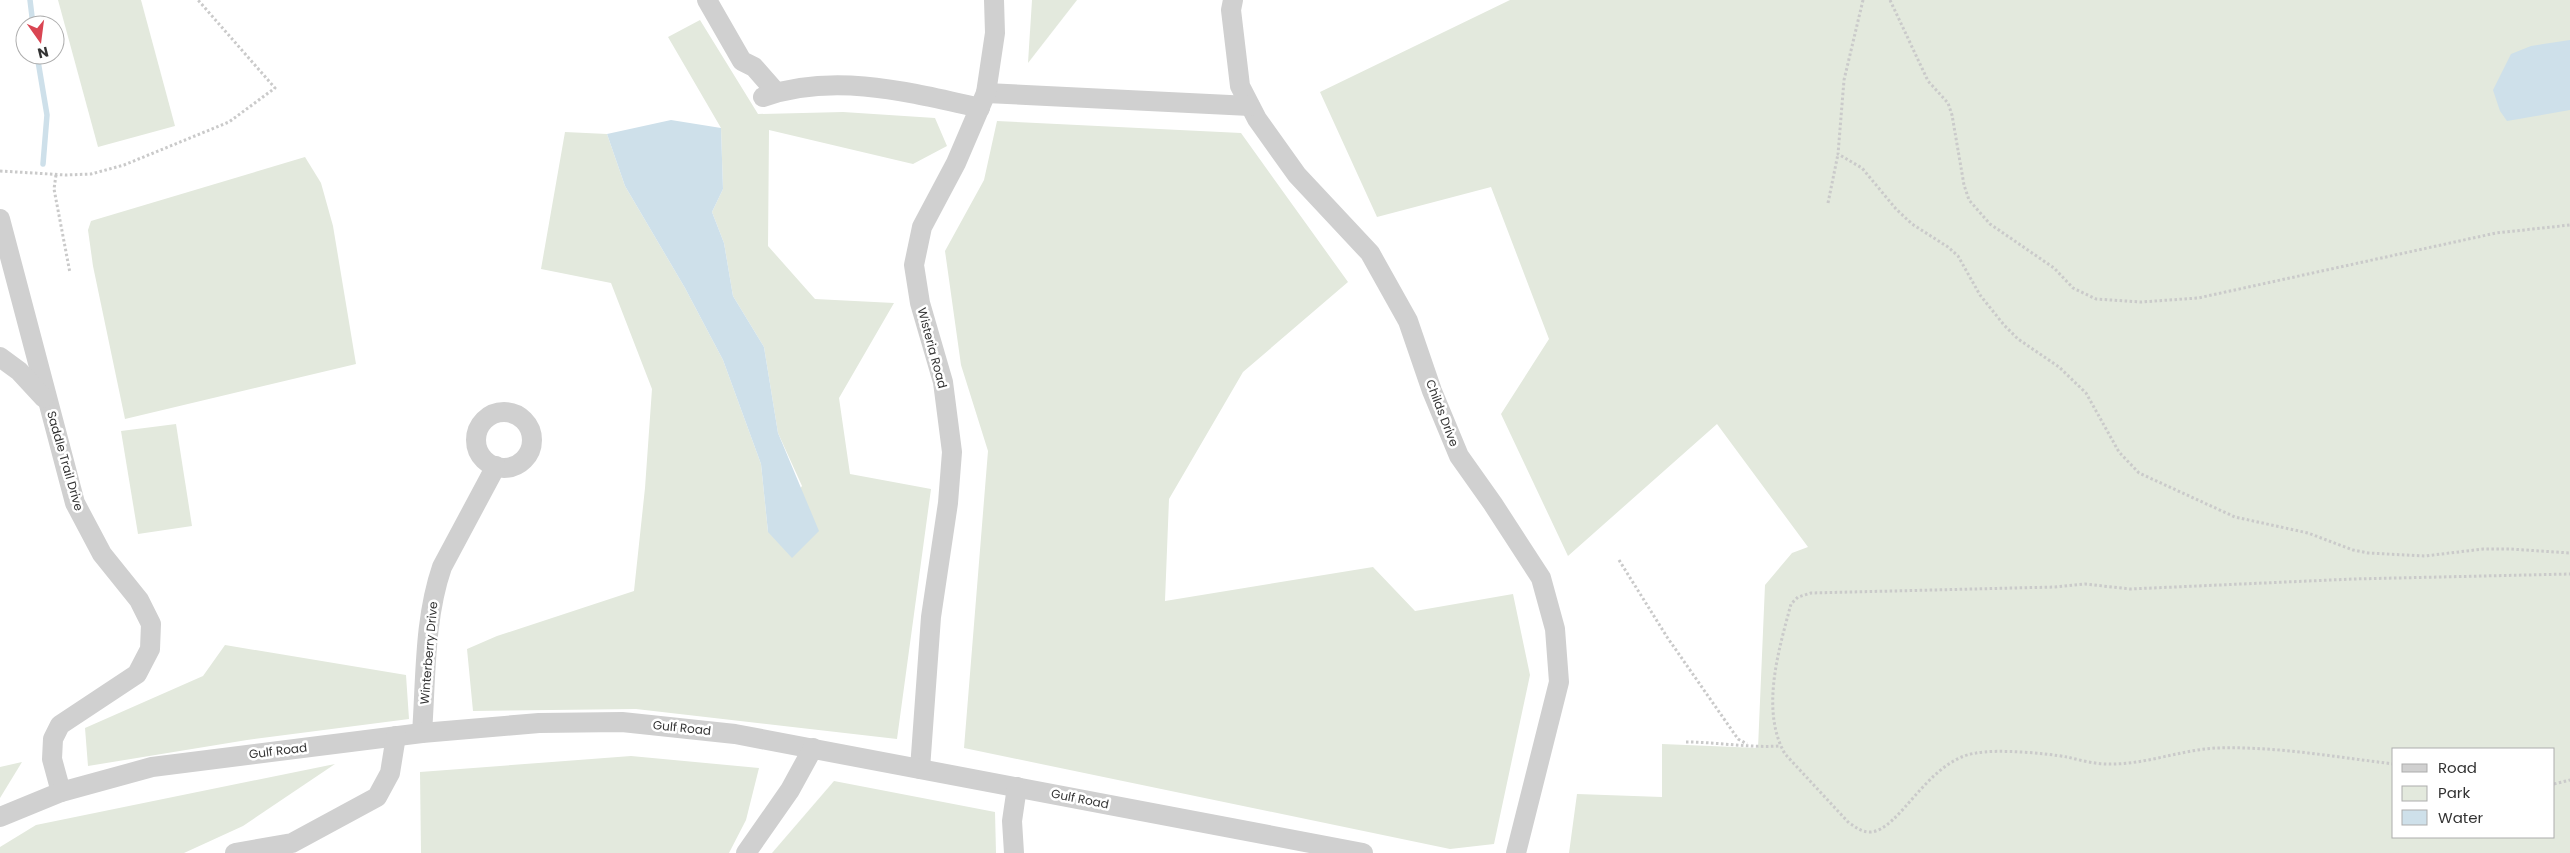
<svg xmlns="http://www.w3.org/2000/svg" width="2570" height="853" font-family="Poppins,sans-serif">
<rect width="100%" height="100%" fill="#fff"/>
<!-- green -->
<g fill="#e3e9dd" fill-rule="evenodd">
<polygon points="58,0 141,0 175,126 98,147"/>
<polygon points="1032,0 1077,0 1028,63"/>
<path d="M1510,0h1060v853h-1001l8,-59 85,3v-53l96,4 7,-163 27,-32 16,-6 -91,-123 -149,132 -67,-142 48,-75 -58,-152 -114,30 -57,-125zM2394,749h160v88h-160z"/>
<polygon points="700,20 758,114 843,112 935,118 947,146 913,164 769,130 768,246 815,299 894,303 839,398 850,474 931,489 897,739 636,709 473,711 467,649 497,636 634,591 645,488 652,389 611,283 541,269 565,132 607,134 625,186 685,288 723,360 761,464 768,532 802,486 778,433 764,347 733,296 724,243 712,212 723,189 721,128 668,37"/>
<polygon points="997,121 1241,133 1348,282 1243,372 1169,499 1165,601 1373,567 1415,611 1513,594 1530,675 1494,844 1450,849 964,748 988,451 961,365 945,251 984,180"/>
<polygon points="305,157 321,183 333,226 356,364 125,419 93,266 88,230 91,221"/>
<polygon points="176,424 192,526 138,534 121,431"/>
<polygon points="225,645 406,675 409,719 247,740 88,766 85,728 203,676"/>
<polygon points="631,756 759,768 746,820 729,853 421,853 420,772"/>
<polygon points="22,762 0,798 0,767"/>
<polygon points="335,764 243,826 184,853 0,853 0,847 36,825"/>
<polygon points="834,781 995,812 996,853 772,853"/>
</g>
<!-- water -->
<g fill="#cee0ea">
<polygon points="2570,40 2570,110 2507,121 2500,111 2493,90 2511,54 2531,46"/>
<polygon points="671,120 721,128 723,189 712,212 724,243 733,296 764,347 778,433 819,531 792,558 768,532 761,464 723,360 685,288 625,186 607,134"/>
</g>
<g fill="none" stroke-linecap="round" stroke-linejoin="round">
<!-- stream -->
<g stroke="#cee0ea" stroke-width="5.5">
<polyline points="30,0 33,25"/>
<polyline points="37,55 47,115 43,164"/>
</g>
<!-- path -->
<g stroke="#cacaca" stroke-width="3" stroke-dasharray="2.5 2.5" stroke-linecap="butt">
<polyline points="1863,0 1844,80 1838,154 1862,168 1896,209 1912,224 1948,247 1958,256 1980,295 2004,325 2018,339 2059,367 2086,393 2119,452 2139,473 2235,517 2308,533 2353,550 2368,553 2425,556 2483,549 2510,549 2570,553"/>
<polyline points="1890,0 1928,81 1948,103 1952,115 1964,185 1969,200 1990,224 2054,268 2073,288 2096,299 2141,302 2198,298 2496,233 2570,225"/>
<polyline points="0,171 66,175 91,174 124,165 229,122 275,88 198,0"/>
<polyline points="56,175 54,189 70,273"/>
<polyline points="1828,203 1838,154"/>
<polyline points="1619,560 1667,637 1738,739 1747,744"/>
<path d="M1686,742c31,0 63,6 94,4"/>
<path d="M2394,764c-59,-7 -119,-18 -178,-16 -36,2 -72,17 -108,16 -14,0 -28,-4 -41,-7 -23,-4 -69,-8 -91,-4 -49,7 -76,78 -106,79 -9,0 -14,-5 -21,-9l-64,-69c-25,-44 -6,-105 6,-150l7,-7 13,-4 244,-6 30,-3 45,5 223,-10 217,-5"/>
<polyline points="2554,784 2570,780"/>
</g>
<!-- minor -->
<g stroke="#d0d0d0" stroke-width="20">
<polyline points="707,0 742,61 754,67 776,92"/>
<polyline points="1233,0 1231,10 1240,86 1257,119 1297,175 1370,253 1408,321 1432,391 1459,456 1493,504 1541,578 1555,629 1559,682 1516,853"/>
<polyline points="986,93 1250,106"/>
<path d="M763,97c71,-25 146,-5 217,11"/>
<polyline points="0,219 75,503 102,554 139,600 151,624 150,649 137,674 60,725 53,739 52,759 61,792"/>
<polyline points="0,357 19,371 44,398"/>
<circle cx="504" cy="440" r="28"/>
<path d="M422,733c4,-55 2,-114 20,-166l54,-101"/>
<polyline points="920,769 931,617 948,503 952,452 943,382 920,303 914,265 922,227 956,163 986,93 995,33 994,0"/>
<polyline points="0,817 61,792 152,767 422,733 539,723 622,722 735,734 1363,853"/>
<polyline points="235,853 292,843 377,797 390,773 396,736"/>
<polyline points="746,853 790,790 813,748"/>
<polyline points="1014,853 1012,821 1017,787"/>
</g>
</g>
<g text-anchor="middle" stroke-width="5" stroke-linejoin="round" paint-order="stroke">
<!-- street labels -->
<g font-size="12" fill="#333" stroke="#fff">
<text transform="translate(932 348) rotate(75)" y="4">Wisteria Road</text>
<text transform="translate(1442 413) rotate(69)" y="4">Childs Drive</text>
<text transform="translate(65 461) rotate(74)" y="4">Saddle Trail Drive</text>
<text transform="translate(429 653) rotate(-85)" y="4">Winterberry Drive</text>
<text transform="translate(682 728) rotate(6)" y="4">Gulf Road</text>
<text transform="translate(278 751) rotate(-7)" y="4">Gulf Road</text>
<text transform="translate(1080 799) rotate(11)" y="4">Gulf Road</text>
</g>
</g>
<!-- legend -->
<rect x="2392" y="748" width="162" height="90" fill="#ffffff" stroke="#adadad"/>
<rect x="2402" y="764" width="25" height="8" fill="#d0d0d0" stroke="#adadad"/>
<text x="2438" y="773" font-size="15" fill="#333333">Road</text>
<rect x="2402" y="786" width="25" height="15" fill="#e3e9dd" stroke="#adadad"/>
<text x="2438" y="798" font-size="15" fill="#333333">Park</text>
<rect x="2402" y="810" width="25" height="15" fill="#cee0ea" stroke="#adadad"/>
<text x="2438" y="823" font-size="15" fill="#333333">Water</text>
<!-- north arrow -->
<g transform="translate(40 40) rotate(166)"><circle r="24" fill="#ffffff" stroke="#adadad"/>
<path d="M0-4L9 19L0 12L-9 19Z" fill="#d94552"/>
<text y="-8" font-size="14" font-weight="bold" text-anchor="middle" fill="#333333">N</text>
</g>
</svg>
